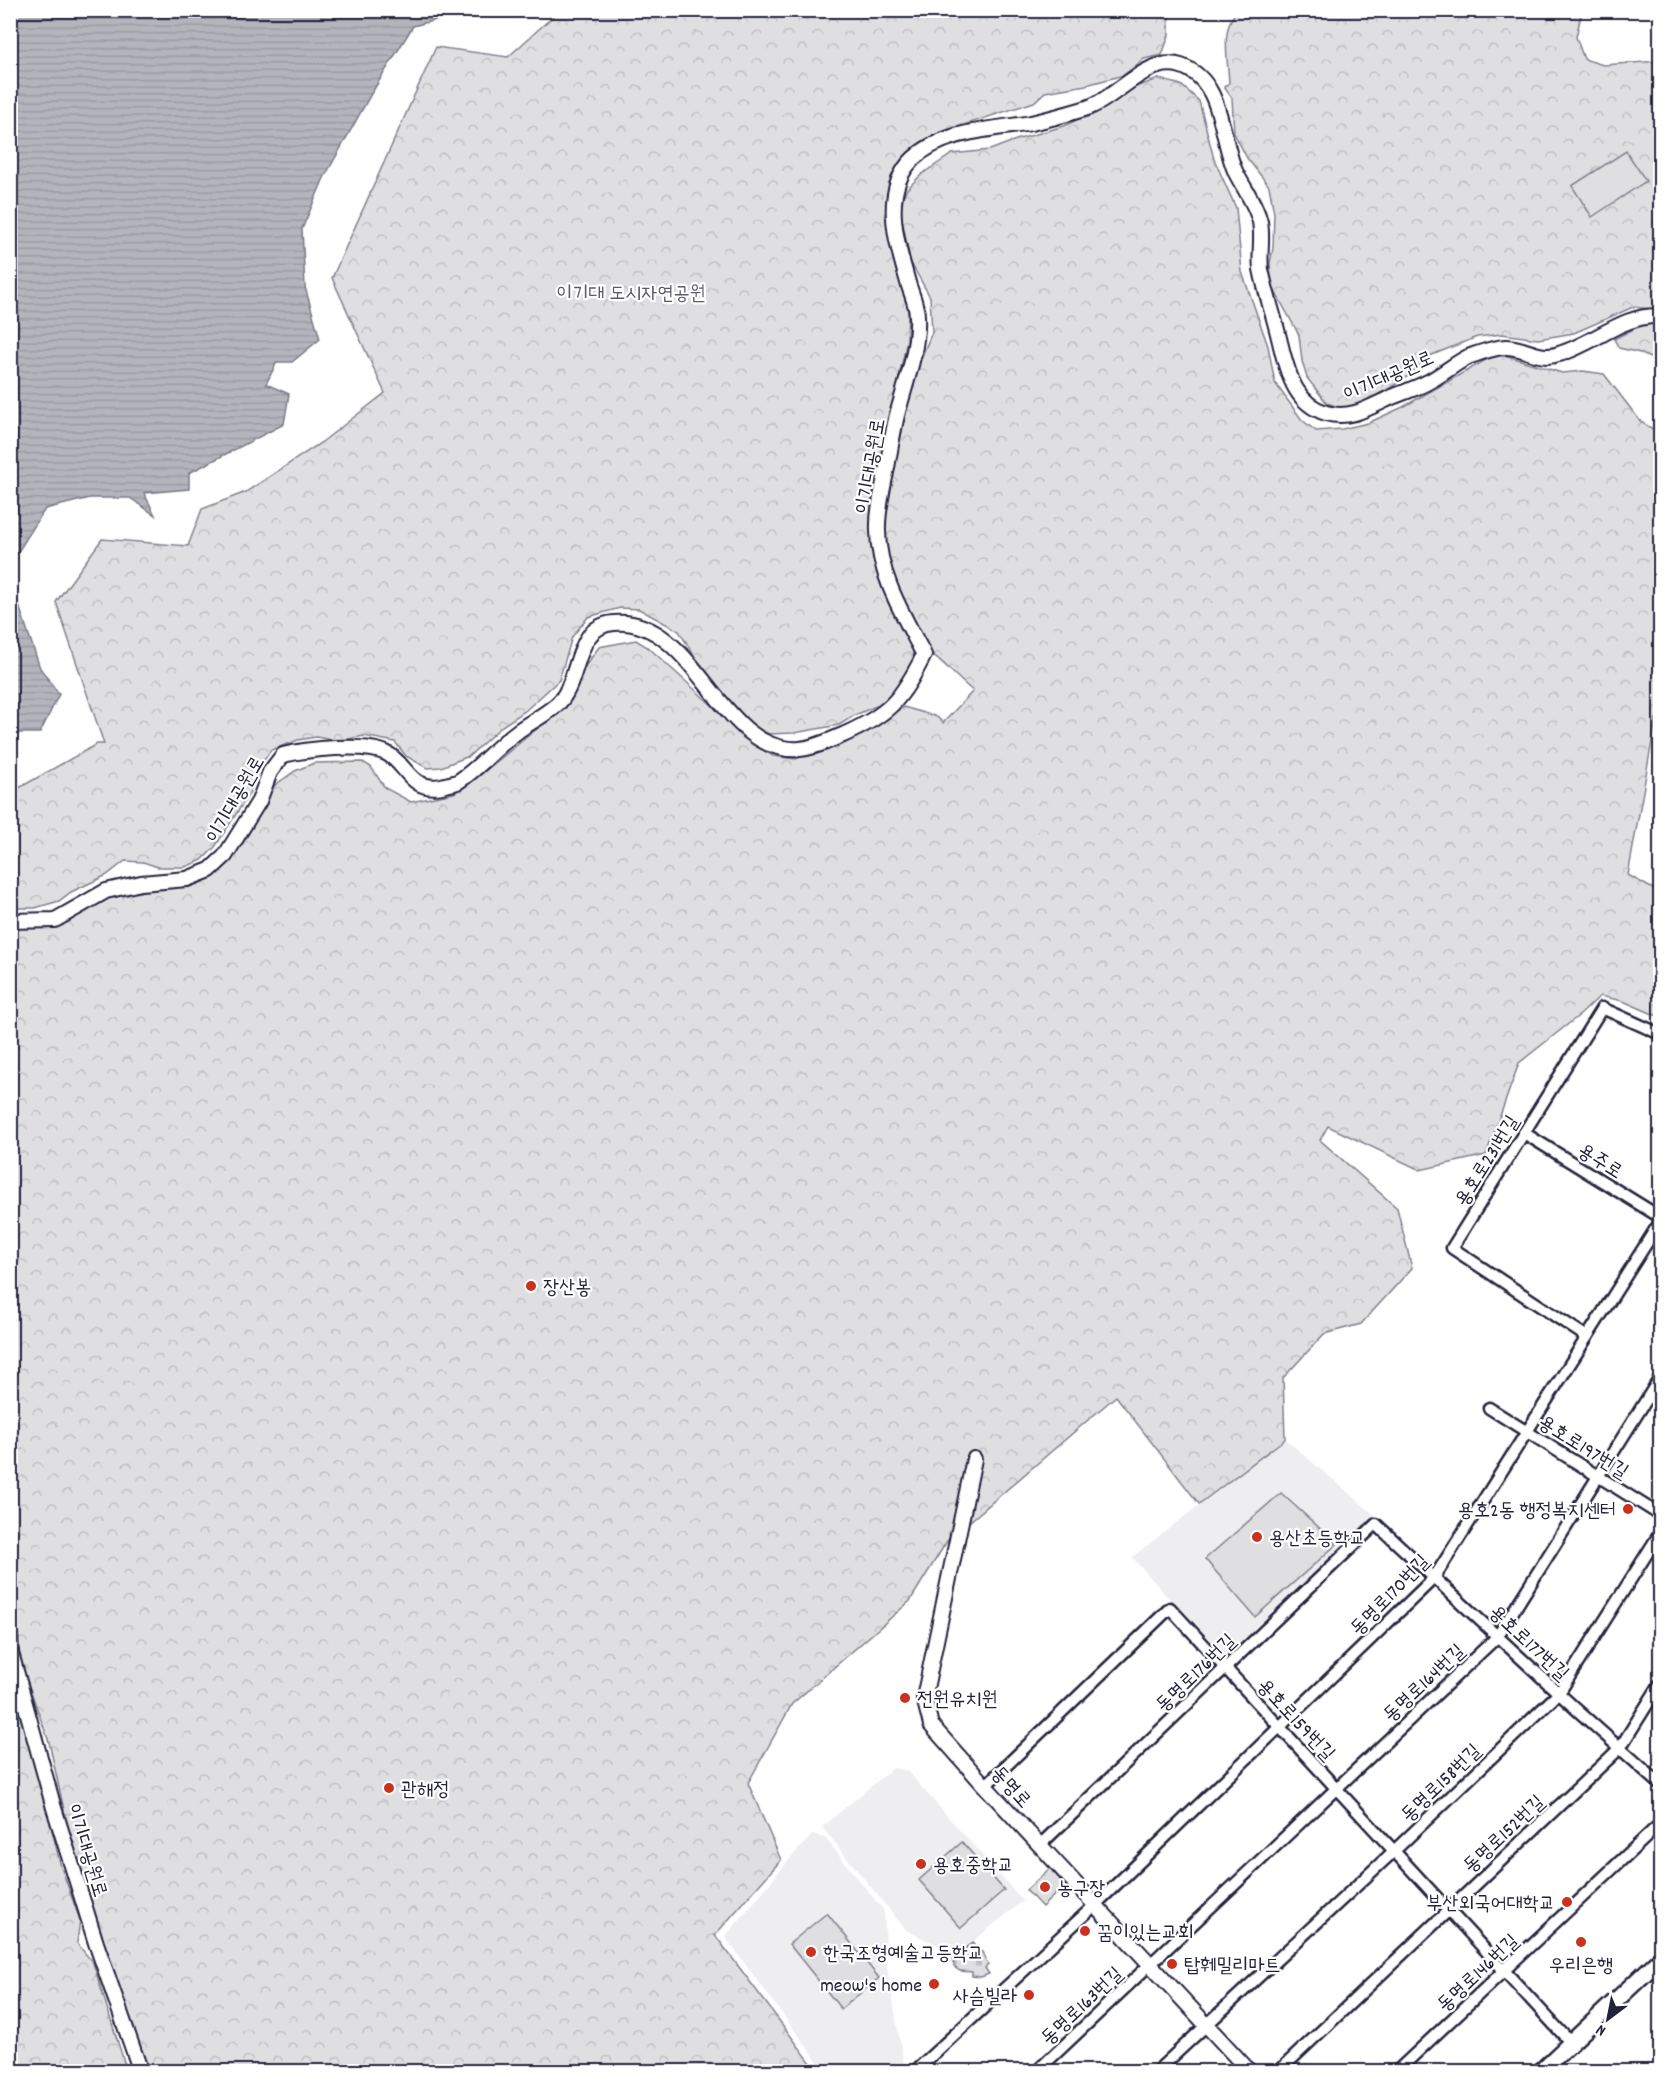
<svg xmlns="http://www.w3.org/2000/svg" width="1671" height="2082" font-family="Dekko,'Poor Story',sans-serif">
<defs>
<pattern id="forest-crowns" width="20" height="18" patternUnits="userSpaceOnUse" patternTransform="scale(1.5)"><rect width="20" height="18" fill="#dfdfe2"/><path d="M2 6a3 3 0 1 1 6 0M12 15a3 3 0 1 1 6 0" fill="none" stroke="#bfbfc3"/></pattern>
<pattern id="cemetery-stones" width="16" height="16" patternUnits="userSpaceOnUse" patternTransform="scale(1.5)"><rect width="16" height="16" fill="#dfdfe2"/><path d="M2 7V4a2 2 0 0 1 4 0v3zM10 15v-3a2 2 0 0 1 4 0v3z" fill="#bfbfc3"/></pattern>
<pattern id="water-rules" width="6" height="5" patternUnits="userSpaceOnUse" patternTransform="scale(1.5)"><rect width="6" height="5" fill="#b4b4bc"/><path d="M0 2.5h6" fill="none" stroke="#9a9aa2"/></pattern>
</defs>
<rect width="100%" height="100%" fill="#fff"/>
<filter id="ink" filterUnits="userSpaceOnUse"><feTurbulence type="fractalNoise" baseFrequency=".0167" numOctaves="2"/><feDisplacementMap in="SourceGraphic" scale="12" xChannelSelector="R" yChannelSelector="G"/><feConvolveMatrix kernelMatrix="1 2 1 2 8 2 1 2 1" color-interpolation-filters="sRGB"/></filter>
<g filter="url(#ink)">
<!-- built -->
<g fill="#eeeef1">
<polygon points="1285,1439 1377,1517 1226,1662 1132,1557"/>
<polygon points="893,1768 907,1771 1023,1901 957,1954 906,1930 822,1827"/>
<polygon points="813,1834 825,1838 884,1911 887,1967 905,2071 825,2071 725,1937 795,1853"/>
</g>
<!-- forest -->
<g fill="url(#forest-crowns)" stroke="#80808e" stroke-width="1.5">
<polygon points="559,11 1169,11 1169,35 1162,55 1144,59 1124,75 1086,85 1045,92 1034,102 945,131 925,143 902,161 891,180 887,200 892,249 904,285 908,309 907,340 892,410 875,508 914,657 910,673 888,701 855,715 839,725 794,733 769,734 754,727 705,673 679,631 639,609 620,608 588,617 572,637 559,680 525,711 502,726 469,756 441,767 427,768 406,756 395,742 364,736 338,741 316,737 298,740 271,750 262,763 249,794 215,847 202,860 185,867 158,867 143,862 125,861 107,875 71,892 59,901 35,908 11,908 10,793 97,744 104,744 56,602 102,539 188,546 202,509 246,492 322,442 385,393 332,278 436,47 508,57"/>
<path d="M1237,11h345l-6,26 8,22 19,6 57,-4v249l-27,-3 -59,26 -36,6 -36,-5 -25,3 -50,20 -17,18 -25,16 -39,19 -19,-7 -20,-25 -5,-17 -3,-26 -28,-51 -1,-21 3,-15 1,-35 -5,-27 -22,-28 -13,-25 -2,-35 -8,-11 5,-4c-1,-24 -9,-54 8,-72z"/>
<path d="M1159,79l22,6 18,16 15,58 22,49 6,64 26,74 7,37 27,37 14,11 26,-2 26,-6 35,-16 95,-54 64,20 21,-2 21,3 37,48 15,9 4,-1v290l-4,-1 -28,156 32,18v124l-37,-16 -23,-5 -19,18 -62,49 -33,92 -66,15 -92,-44 -8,14 77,68 15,60 -51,56 -37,10 -41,44 2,61 -86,65 -83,-108 -169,145 -37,60 -118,103 -44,79 33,77 -66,75 102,136h-670l-27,-70 -52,-173 -19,-86 -34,-95 1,-113 -6,-47v-559l21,-1 81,-35 75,-10 55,-48 33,-49 20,-14 19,-8 49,-1 8,5 14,21 26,14 43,-9 25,-17 87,-71 20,-40 13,-18 37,-7 13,8 109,99 15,9 23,3 46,-19 62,-33 33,10 6,6 30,-32c-17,-13 -30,-31 -48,-42l-4,-14 -20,-38 -11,-29 -6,-30 3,-27 8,-49 20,-89 17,-41 -2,-35 -20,-36 -11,-58 8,-14 15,-15 30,-20 38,-4 26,-10 48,-14 21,-10 44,-27z"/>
<polygon points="1660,322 1660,363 1640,353 1619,348 1614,339 1645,323"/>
<polygon points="10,1680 33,1753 61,1867 80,1920 77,1943 93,1963 127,2071 11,2071"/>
</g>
<!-- cemetery -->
<polygon fill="url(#cemetery-stones)" stroke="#80808e" stroke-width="1.5" points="973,1943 975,1948 982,1952 988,1965 985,1968 989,1974 981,1977 972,1976 972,1972 960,1971 954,1967 953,1957"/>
<!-- park -->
<g fill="#dfdfe2" stroke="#80808e" stroke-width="1.5">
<polygon points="1626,151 1646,181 1592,217 1572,186"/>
<polygon points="1281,1493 1337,1544 1255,1617 1205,1559"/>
<polygon points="962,1842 1004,1890 961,1928 919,1880"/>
<polygon points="1050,1868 1065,1885 1042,1907 1026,1890"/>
<polygon points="827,1913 879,1978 841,2009 789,1944"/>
</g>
<!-- water -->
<g fill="url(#water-rules)" stroke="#7a7a88" stroke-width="1.5">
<polygon points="11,10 471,11 413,26 371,94 324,178 302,229 305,287 320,339 292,362 277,362 266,384 289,394 284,424 189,473 189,489 144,493 155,515 130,498 90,498 45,509 11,563"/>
<polygon points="10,579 40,668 59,694 40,733 11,733"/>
</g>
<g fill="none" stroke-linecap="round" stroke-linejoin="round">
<!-- minor casing -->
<g stroke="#22223b" stroke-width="15">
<g id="minor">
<polyline points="1524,1133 1660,1217"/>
<polyline points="1587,1337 1452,1248 1602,1008 1660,1034"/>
<polyline points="1489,1408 1660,1515"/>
<polyline points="985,1786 1170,1608 1571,2043"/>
<polyline points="1040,1845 1376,1524 1577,1710 1660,1784"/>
<polyline points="914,2072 1095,1905 1434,1578 1660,1222"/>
<polyline points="1036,2072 1497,1637 1660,1378"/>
<polyline points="1156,2072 1394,1851 1559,1693 1660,1533"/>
<polyline points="1278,2072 1620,1748 1660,1684"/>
<polyline points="1396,2072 1660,1824"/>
</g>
</g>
<!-- tertiary casing -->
<g stroke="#22223b" stroke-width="18">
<g id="tertiary">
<path d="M10,921l45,-1 51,-29 35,-8 46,-4 23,-9 15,-14 34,-55 11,-29 13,-17c25,-6 81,-12 103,-2 21,10 23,39 56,33 5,-2 12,-2 17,-5 21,-14 38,-35 59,-50 12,-9 35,-20 44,-32 19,-25 13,-73 52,-76 82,-7 106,133 186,126 15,-1 30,-9 43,-14 47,-21 58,-35 81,-80 -19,-37 -46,-80 -46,-124 -1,-23 6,-46 10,-69 3,-16 5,-31 9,-47 8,-30 22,-67 20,-99 0,-10 -5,-21 -8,-30 -11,-39 -30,-94 4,-127 30,-29 79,-29 118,-36 18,-4 36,-9 53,-14 32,-9 62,-54 97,-43 43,14 39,73 55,107 8,16 20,31 24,49 3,16 -1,32 1,47 4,21 11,41 16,61 5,19 9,42 19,59 7,12 17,20 30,24 25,7 44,-6 66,-16 12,-5 25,-9 36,-15 14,-7 26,-18 40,-25 11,-4 27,-10 38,-10 19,0 33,14 53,7 35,-10 64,-40 101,-38"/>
<polyline points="974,1459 924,1698 931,1725 985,1786 1250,2072"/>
<polyline points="10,1636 11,1653 54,1808 96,1943 141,2072"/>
</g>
</g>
<!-- secondary casing -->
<g stroke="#22223b" stroke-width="20">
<polyline id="secondary" points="1540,2072 1660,1959"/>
</g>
<!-- minor -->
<use href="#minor" stroke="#fff" stroke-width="10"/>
<!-- tertiary -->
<use href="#tertiary" stroke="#fff" stroke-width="14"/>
<!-- secondary -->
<use href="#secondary" stroke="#fff" stroke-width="15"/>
</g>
</g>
<!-- markers -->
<g fill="#c8321e" stroke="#fff" stroke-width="2">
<circle cx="531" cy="1286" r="6"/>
<circle cx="1628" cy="1509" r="6"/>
<circle cx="1257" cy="1537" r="6"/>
<circle cx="905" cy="1698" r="6"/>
<circle cx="389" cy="1788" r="6"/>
<circle cx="921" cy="1864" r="6"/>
<circle cx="1045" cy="1887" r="6"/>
<circle cx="1567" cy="1902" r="6"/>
<circle cx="1085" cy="1931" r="6"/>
<circle cx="1581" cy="1942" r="6"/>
<circle cx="811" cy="1952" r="6"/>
<circle cx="1172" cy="1964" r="6"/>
<circle cx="934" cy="1984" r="6"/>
<circle cx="1029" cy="1995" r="6"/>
</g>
<g text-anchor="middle" stroke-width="4.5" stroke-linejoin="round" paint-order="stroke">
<!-- park labels -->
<g font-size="20" fill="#5b5b6d" stroke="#fff">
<text x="631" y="299">이기대 도시자연공원</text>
</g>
<!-- street labels -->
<g font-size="20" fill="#22223b" stroke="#fff">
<text transform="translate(1388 375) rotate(-24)" y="7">이기대공원로</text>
<text transform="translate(869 466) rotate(-80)" y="7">이기대공원로</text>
<text transform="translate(234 799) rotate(-60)" y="7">이기대공원로</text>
<text transform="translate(1486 1160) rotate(-58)" y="7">용호로231번길</text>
<text transform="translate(1601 1160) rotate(32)" y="7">용주로</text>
<text transform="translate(1584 1446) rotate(32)" y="7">용호로197번길</text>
<text transform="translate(1389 1594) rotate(-46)" y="7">동명로170번길</text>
<text transform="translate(1530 1642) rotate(43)" y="7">용호로177번길</text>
<text transform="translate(1195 1672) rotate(-44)" y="7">동명로176번길</text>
<text transform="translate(1423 1682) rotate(-43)" y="7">동명로164번길</text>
<text transform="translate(1297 1719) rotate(47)" y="7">용호로159번길</text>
<text transform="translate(1440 1782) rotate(-44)" y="7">동명로158번길</text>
<text transform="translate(1012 1786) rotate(48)" y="7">동명로</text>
<text transform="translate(1503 1833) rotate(-43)" y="7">동명로152번길</text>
<text transform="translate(88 1850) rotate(73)" y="7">이기대공원로</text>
<text transform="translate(1477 1972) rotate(-43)" y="7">동명로146번길</text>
<text transform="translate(1081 2005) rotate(-43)" y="7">동명로163번길</text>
</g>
<!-- poi labels -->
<g font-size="20" fill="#22223b" stroke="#fff" text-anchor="start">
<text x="543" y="1293">장산봉</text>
<text x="1616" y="1516" text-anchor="end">용호2동 행정복지센터</text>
<text x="1269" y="1544">용산초등학교</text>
<text x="917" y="1705">전원유치원</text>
<text x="401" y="1795">관해정</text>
<text x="933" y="1871">용호중학교</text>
<text x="1057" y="1894">농구장</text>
<text x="1555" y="1909" text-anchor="end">부산외국어대학교</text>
<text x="1097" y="1938">꿈이있는교회</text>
<text x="823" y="1959">한국조형예술고등학교</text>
<text x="1184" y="1971">탑훼밀리마트</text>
<text x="1581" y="1971" text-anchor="middle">우리은행</text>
<text x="922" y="1991" text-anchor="end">meow's home</text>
<text x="1017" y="2002" text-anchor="end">사슴빌라</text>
</g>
</g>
<!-- margin -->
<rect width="1671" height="2082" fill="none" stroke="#fff" stroke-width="36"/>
<rect x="18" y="18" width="1635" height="2046" fill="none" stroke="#22223b" stroke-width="2" filter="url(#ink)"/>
<!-- north arrow -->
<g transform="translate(1608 2019) rotate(212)" stroke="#ffffff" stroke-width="4.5" paint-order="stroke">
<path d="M0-4.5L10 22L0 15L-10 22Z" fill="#22223b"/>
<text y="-9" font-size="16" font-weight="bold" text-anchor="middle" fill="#22223b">N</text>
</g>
</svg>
